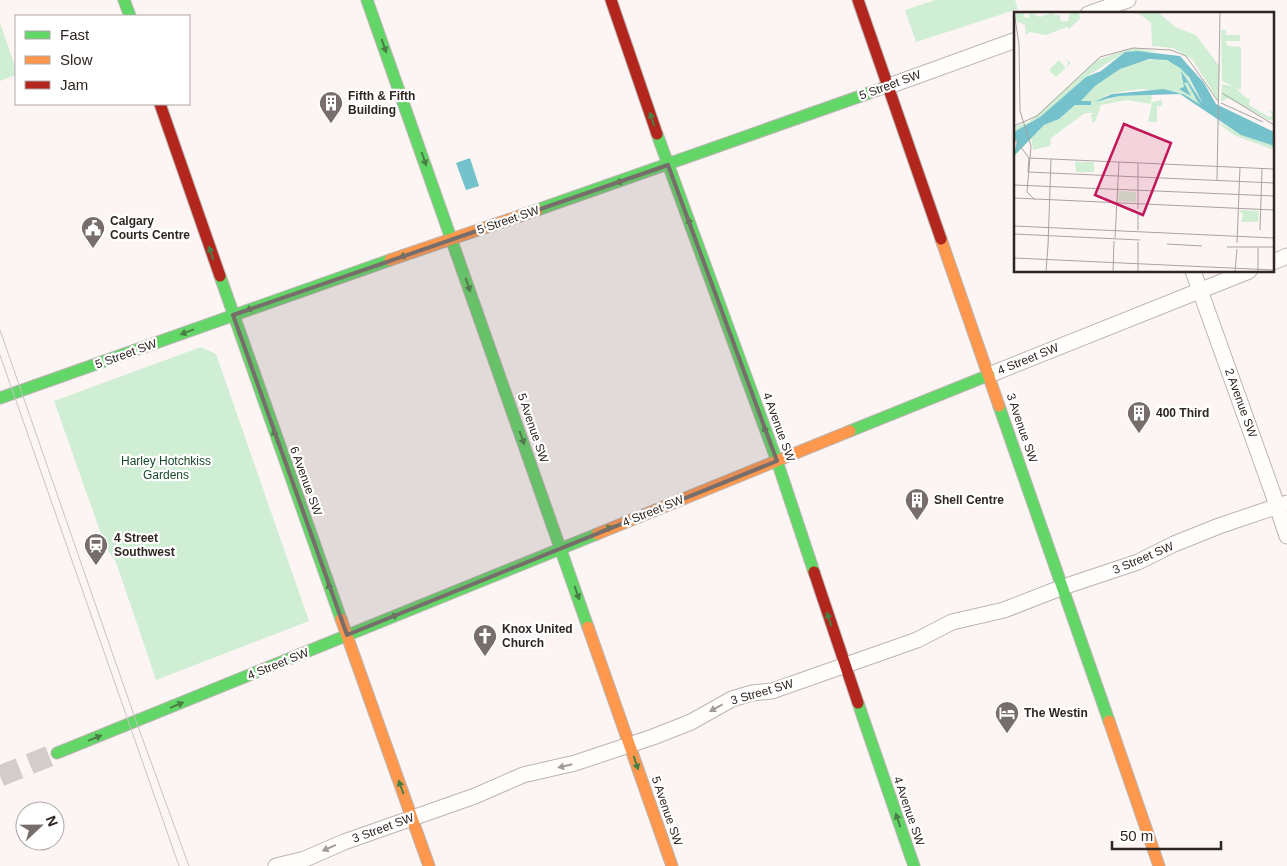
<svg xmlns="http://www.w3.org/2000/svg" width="1287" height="866" font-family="Arial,sans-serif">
<rect width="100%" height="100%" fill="#fcf5f4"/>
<!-- green -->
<g fill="#d0eed4">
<polygon points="935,0 1015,0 1018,9 916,42 905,10"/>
<polygon points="0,23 16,69 16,75 0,81"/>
<polygon points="201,347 216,354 309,621 156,680 116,562 106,548 54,401"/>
</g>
<!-- water -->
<polygon fill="#75c2cc" points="470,158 479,186 466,190 456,163"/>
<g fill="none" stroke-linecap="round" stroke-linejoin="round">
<!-- secondary-tunnel -->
<polyline stroke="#d3ccca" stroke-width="21" stroke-dasharray="21 11" stroke-linecap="butt" points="0,776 57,753"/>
<!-- street casing -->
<g stroke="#bcb5b2" stroke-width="17">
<g id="street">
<polyline points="1088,14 1128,0"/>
<polyline points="889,86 1016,40"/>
<polyline points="1273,262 1287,256"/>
<polyline points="1193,271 1272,491 1287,536"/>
<polyline points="989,375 1249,271"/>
<polyline points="276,866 305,859 344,842 475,796 523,775 575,763 653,737 691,722 732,699 752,693 772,691 917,640 952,622 1004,610 1063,587 1138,562 1174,544 1219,526 1287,503"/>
</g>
</g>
<!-- fast casing -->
<g stroke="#bcb5b2" stroke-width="13">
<g id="fast">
<polyline points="124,0 130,16"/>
<polyline points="367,0 588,627"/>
<polyline points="657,134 777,461 814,572"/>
<polyline points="537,210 889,86"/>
<polyline points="220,276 341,619"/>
<polyline points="0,398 390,260"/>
<polyline points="999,406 1109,721"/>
<polyline points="850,431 989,375"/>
<polyline points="858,703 914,866"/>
<polyline points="57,753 597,534"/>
</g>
</g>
<!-- slow casing -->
<g stroke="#bcb5b2" stroke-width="13">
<g id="slow">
<polyline points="941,239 999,406"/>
<polyline points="390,260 537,210"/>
<polyline points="597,534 850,431"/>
<polyline points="341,619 429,866"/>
<polyline points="588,627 672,866"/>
<polyline points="1109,721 1159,866"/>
</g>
</g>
<!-- jam casing -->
<g stroke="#bcb5b2" stroke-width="13">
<g id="jam">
<polyline points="611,0 657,134"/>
<polyline points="858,0 941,239"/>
<polyline points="160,104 220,276"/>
<polyline points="814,572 858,703"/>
</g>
</g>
<!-- street -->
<use href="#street" stroke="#fffefd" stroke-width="15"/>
<!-- fast -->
<use href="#fast" stroke="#63d668" stroke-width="11"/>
<!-- slow -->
<use href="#slow" stroke="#ff974d" stroke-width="11"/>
<!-- jam -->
<use href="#jam" stroke="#b3261e" stroke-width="11"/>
<!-- tram -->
<g stroke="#c7c5c4" stroke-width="1">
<polyline points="0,330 136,721 189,866"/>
<polyline points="0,355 179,866"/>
</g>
</g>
<!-- one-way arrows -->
<defs><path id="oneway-solid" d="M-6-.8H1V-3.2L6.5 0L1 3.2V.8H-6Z" transform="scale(1.25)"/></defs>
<g fill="#497e45">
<use href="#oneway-solid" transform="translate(384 46) rotate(71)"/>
<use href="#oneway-solid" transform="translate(652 119) rotate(-109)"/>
<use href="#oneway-solid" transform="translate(424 159) rotate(71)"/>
<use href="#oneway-solid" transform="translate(622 181) rotate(161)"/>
<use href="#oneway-solid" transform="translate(690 224) rotate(-110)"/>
<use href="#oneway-solid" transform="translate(211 253) rotate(-109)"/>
<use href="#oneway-solid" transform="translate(406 255) rotate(161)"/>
<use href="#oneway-solid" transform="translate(468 285) rotate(71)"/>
<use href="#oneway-solid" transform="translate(252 308) rotate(160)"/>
<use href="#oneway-solid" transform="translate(187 332) rotate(160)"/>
<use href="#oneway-solid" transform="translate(766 432) rotate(-110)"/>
<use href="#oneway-solid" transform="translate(275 436) rotate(-109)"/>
<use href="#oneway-solid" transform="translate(522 438) rotate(70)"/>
<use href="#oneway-solid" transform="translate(606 529) rotate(-22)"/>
<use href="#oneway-solid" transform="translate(330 589) rotate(-110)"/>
<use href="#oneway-solid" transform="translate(577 593) rotate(71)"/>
<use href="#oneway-solid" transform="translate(392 617) rotate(-22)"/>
<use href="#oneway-solid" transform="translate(829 619) rotate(-109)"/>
<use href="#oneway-solid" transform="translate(177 705) rotate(-22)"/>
<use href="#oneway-solid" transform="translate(95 738) rotate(-22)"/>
<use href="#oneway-solid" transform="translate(636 763) rotate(71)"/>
<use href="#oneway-solid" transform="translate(401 787) rotate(-110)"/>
<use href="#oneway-solid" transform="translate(898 820) rotate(-109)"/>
</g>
<g fill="#a19d9a">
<use href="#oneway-solid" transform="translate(716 708) rotate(151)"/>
<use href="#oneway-solid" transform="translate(565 766) rotate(167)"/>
<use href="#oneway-solid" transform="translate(329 848) rotate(156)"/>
</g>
<!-- marked area -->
<path fill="#776e6c" fill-opacity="0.2" stroke="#776e6c" stroke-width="4" stroke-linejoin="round" d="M668,165l109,296 -430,174 -114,-320z"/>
<!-- icons -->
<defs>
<g id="building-pin" transform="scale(1.25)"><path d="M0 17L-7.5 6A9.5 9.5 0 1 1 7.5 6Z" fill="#776e6c" stroke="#fff"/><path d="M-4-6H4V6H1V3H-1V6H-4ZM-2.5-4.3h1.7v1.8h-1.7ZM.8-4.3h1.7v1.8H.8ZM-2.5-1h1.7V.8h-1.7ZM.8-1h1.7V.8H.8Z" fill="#fff"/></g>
<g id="civic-pin" transform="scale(1.25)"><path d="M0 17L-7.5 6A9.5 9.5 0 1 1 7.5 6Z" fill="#776e6c" stroke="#fff"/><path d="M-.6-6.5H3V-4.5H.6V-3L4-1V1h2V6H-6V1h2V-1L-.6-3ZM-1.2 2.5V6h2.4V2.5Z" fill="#fff"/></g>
<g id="station-pin" transform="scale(1.25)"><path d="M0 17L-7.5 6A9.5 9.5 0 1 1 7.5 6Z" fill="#776e6c" stroke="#fff"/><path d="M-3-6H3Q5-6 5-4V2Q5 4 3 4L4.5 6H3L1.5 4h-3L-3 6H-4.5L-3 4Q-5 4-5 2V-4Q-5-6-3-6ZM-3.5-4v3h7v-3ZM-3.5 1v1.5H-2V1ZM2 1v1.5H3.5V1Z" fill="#fff"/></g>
<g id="church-pin" transform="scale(1.25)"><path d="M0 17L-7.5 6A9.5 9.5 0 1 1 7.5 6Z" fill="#776e6c" stroke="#fff"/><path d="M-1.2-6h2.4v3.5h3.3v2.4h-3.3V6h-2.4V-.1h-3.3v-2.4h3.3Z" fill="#fff"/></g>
<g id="hotel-pin" transform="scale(1.25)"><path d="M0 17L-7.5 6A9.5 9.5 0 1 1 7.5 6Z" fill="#776e6c" stroke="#fff"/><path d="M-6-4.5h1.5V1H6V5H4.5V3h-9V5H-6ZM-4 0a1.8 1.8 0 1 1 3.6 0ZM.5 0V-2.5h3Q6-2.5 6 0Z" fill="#fff"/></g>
</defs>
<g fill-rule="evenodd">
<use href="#building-pin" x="331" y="103"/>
<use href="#civic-pin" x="93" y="228"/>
<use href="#building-pin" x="1139" y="413"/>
<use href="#building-pin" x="917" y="500"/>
<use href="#station-pin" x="96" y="545"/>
<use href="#church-pin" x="485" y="636"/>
<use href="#hotel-pin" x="1007" y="713"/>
</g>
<g text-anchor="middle" stroke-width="4.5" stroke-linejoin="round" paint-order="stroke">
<!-- street labels -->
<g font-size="12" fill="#2f2622" stroke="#fff">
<text transform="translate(890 85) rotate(-20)" y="4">5 Street SW</text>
<text transform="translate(508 220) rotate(-19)" y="4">5 Street SW</text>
<text transform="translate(126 354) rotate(-20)" y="4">5 Street SW</text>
<text transform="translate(1028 359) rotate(-22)" y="4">4 Street SW</text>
<text transform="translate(1241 403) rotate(70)" y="4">2 Avenue SW</text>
<text transform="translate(779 427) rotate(70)" y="4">4 Avenue SW</text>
<text transform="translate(533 428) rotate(71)" y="4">5 Avenue SW</text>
<text transform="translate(1022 428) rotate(71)" y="4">3 Avenue SW</text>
<text transform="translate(306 481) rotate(70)" y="4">6 Avenue SW</text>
<text transform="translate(653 511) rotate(-22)" y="4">4 Street SW</text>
<text transform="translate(1143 558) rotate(-23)" y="4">3 Street SW</text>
<text transform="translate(278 664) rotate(-22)" y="4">4 Street SW</text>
<text transform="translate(762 692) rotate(-16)" y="4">3 Street SW</text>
<text transform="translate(667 811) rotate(71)" y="4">5 Avenue SW</text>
<text transform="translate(909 811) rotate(71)" y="4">4 Avenue SW</text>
<text transform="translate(383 828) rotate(-20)" y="4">3 Street SW</text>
</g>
<!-- poi labels -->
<g font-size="12" font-weight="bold" fill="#2f2622" stroke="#fff" text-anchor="start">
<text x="348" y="100">Fifth &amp; Fifth<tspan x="348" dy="14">Building</tspan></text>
<text x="110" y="225">Calgary<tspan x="110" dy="14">Courts Centre</tspan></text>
<text x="1156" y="417">400 Third</text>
<text x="934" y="504">Shell Centre</text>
<text x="114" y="542">4 Street<tspan x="114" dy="14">Southwest</tspan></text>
<text x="502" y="633">Knox United<tspan x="502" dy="14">Church</tspan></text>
<text x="1024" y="717">The Westin</text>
</g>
<!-- park labels -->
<g font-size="12" fill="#174a28" stroke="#fff">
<text x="166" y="465">Harley Hotchkiss<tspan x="166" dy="14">Gardens</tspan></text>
</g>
</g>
<!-- overview -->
<g transform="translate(1014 12)">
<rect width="260" height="260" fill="#fcf5f4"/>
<path d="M0,0h10v5l5,1v-6l11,5 14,-5 -1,3h7l1,6h7l2,-9h9l1,7 -11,10 -2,-2 -21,8 -16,-3 -4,3 -1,-10 -11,-5zM123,0h21l17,15 21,8 24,32 -2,33 -26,-41 -19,-11 -21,-2 -1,-23zM207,18h5v5h14v6h-14l2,5 13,1v43l-19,-9zM119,36l24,4h-32l-39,25 -46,40 -26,15v-5l15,-5 68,-62zM49,44l-4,4 7,8 2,-6 -4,-5 7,6 -15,14 -7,-7zM147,47l11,3 14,11 17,32h-5l-17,-11 -40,-5 -28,4 -8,3v5l14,-5 33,-1 -1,9 -25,-4 -25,5 -6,17h-3l-1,-8 5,-1h-11l-34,25 -1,8 -17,4 -2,-11 13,-14 15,-6 16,-14h12l-6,-4 14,-16 29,-19 15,-5zM208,72l13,3 11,11 8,1h-4l-1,6 20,12 4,-2 -5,-5 6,2v8h-6l-40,-22 -7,4zM148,88v6h-5v16h-9l4,-20zM199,107l29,16 32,11v4l-40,-15zM61,150h19v10h-18zM105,179l17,1v10l-18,-1zM225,198l20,1 -1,11h-17l2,-7z" fill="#d0eed4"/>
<path d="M123,39l43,5 24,27 12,21 58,28v14l-33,-11 -61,-41 -61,2 -25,6 18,-8 52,-5 21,6 16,10 -3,-3 -11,-20 -3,1 7,13 -12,-7 5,-2 -3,-16 22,33 -14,-27 -9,-9 -13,-8 -18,-1 -29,10 -25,17 -14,15h10v4h-16l-16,14 -15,6 -30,31 3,-16 -3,1v-9l26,-15 46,-40 15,-6 24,-19z" fill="#75c2cc"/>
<path fill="none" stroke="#aaa2a0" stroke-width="1" d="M0,0l5,32 1,67 11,35 -4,46 8,8M208,81l52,32M207,91l42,19M0,114l23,-10 63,-59 33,-9 38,2 15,6 32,45M0,126l15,20 -1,14 246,11M15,146l245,11M124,151v46M203,168l3,-168M0,173l260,11M0,186l260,12M124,202v16M0,214l260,12M246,218l2,-61M0,222l126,6M101,226l4,-76M223,231l3,-76M153,232l35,2M34,234l3,-87M213,235h47M0,246l260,12M244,259v-23M32,260l2,-27M99,260l1,-31M124,260v-30M221,260l2,-23"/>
<path fill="#c2185b" fill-opacity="0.15" stroke="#c2185b" stroke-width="2.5" d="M110,112l47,19 -28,72 -48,-20z"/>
<rect width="260" height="260" fill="none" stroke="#2f2622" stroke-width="2.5"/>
</g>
<!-- legend -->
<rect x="15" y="15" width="175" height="90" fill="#ffffff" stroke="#aca8a7"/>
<rect x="25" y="31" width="25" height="8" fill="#63d668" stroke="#aca8a7"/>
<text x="60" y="40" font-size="15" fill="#2f2622">Fast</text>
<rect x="25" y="56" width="25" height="8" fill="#ff974d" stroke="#aca8a7"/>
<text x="60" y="65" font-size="15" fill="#2f2622">Slow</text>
<rect x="25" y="81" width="25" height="8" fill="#b3261e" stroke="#aca8a7"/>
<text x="60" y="90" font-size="15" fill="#2f2622">Jam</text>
<!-- north arrow -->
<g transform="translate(40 826) rotate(68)"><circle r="24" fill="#ffffff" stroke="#aca8a7"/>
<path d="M0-4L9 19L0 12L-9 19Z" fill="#776e6c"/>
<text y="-8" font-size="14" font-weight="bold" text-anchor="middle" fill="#2f2622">N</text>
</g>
<!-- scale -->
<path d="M1112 841v8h109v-8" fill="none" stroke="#2f2622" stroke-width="2.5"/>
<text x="1120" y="841" font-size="15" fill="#2f2622" stroke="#ffffff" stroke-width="4" paint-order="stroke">50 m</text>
</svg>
